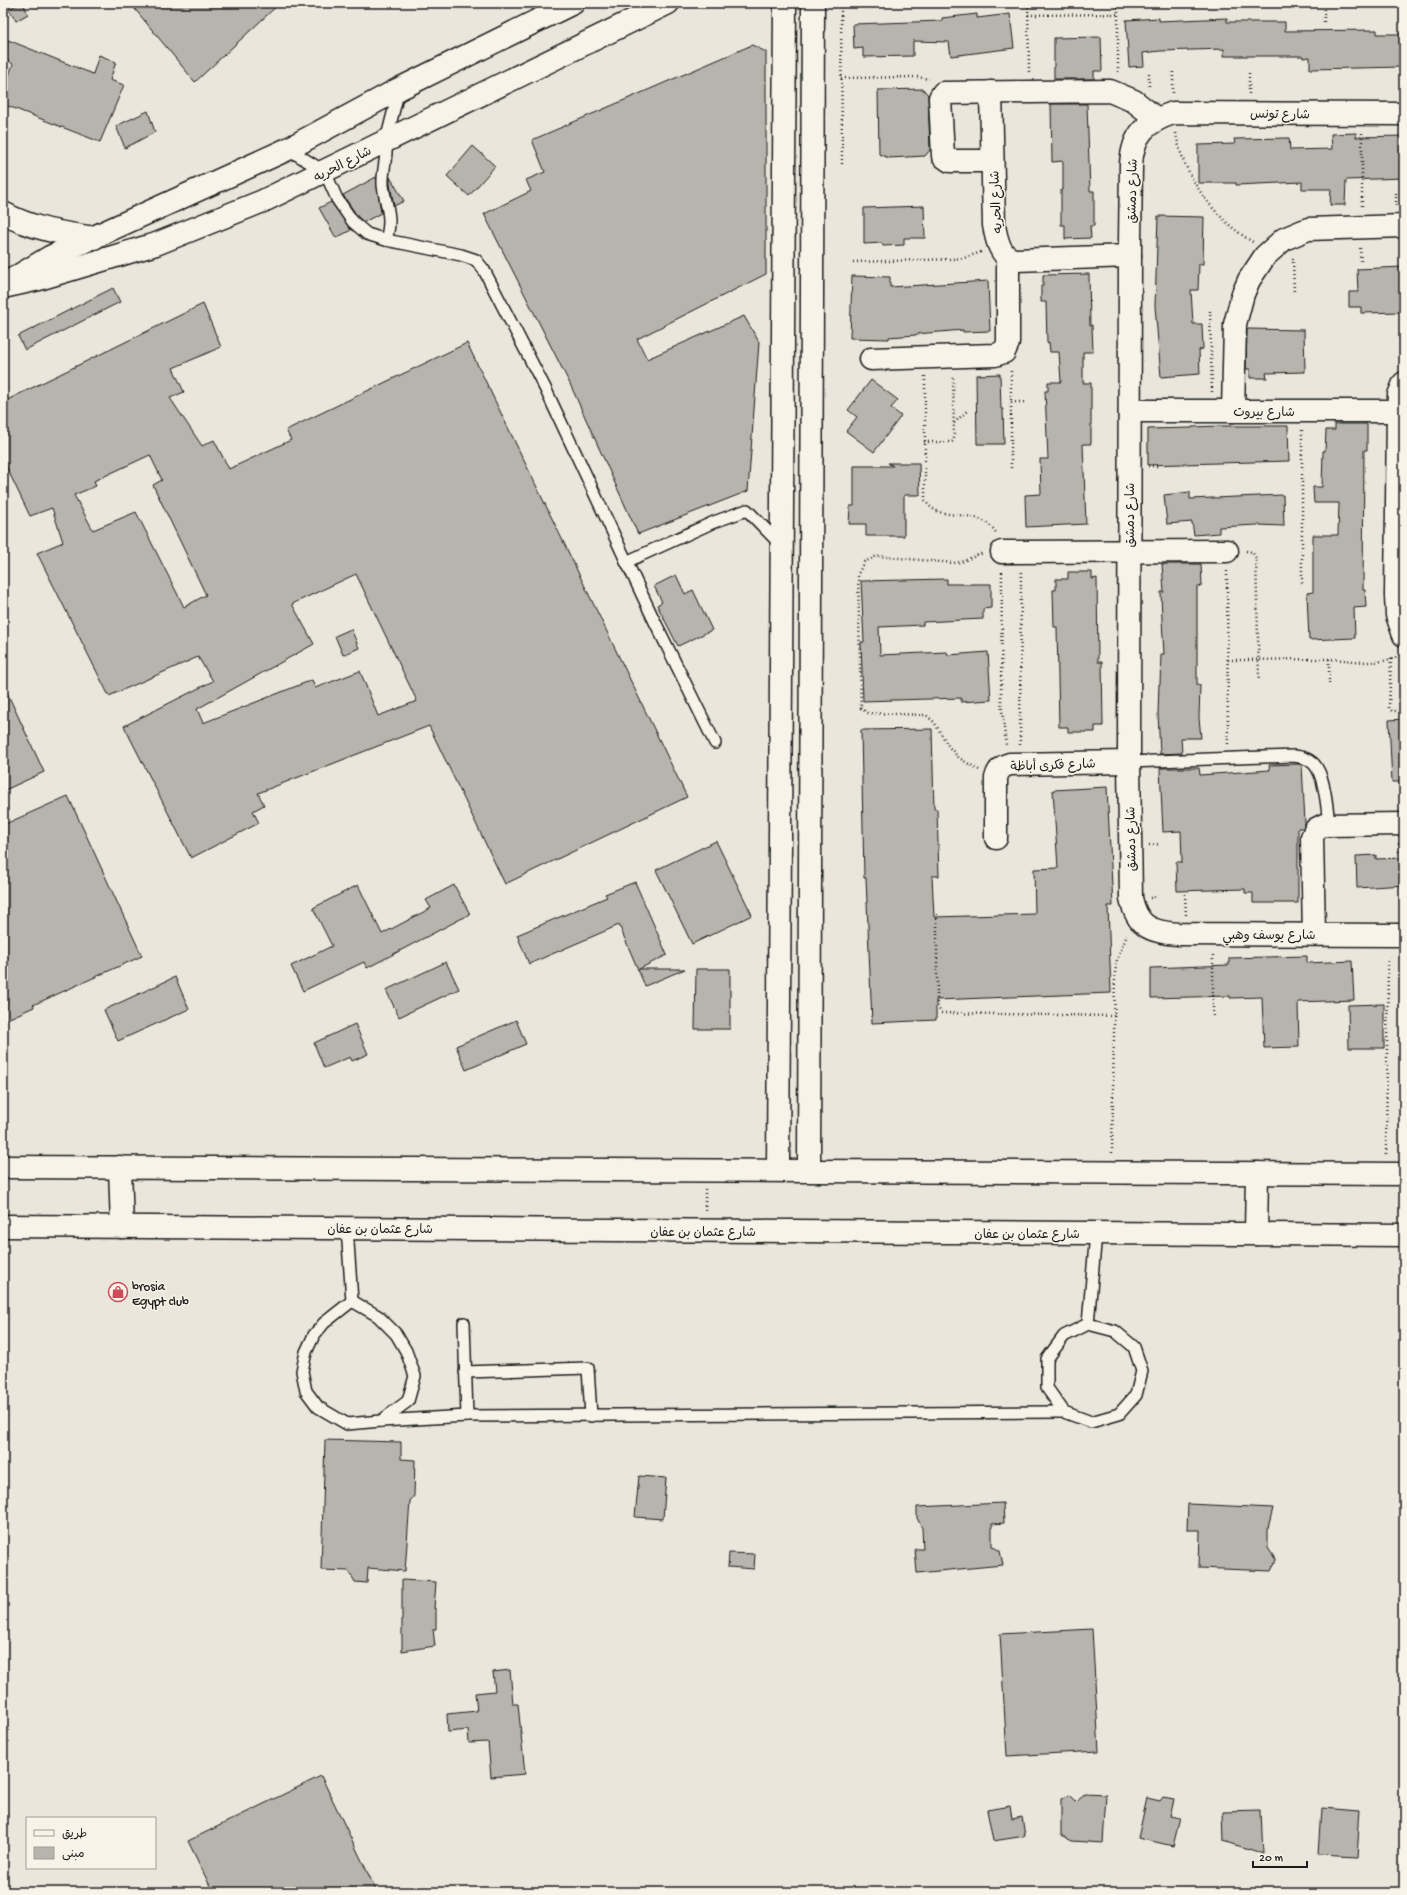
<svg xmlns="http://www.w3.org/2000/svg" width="1407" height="1895" font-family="'Gochi Hand','Playpen Sans Arabic',sans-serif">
<rect width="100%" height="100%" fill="#eae6dc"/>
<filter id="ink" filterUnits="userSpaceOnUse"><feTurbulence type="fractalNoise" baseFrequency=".025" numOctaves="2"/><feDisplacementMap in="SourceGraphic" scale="8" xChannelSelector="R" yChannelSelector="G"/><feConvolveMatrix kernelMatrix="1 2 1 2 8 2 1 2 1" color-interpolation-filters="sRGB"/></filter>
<g filter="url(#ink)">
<!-- building -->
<g fill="#b6b4ac" stroke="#1c1c1c" fill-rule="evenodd">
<polygon points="20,3 23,3 28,14 16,21 9,9"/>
<polygon points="130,3 280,3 195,82"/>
<polygon points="977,14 977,18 1010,14 1014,48 951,56 949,42 913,41 913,56 863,57 863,48 854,49 853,24 942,21 942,18"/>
<polygon points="1159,18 1159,21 1227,18 1227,22 1285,22 1285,31 1377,30 1377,34 1404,34 1404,67 1310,69 1310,57 1303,58 1303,56 1224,56 1224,49 1160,51 1143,53 1144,66 1129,67 1126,20"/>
<polygon points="1101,37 1102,71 1094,71 1094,79 1054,79 1054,38"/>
<polygon points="8,40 93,74 99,55 116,62 110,80 124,85 100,142 3,104 3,92 13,64 6,59"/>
<polygon points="752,45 766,52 766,274 637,339 647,359 744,316 759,342 748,491 638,534 570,384 484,214 531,191 526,180 545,172 532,140"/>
<polygon points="923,89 928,95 930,150 925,156 889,158 879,154 878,90"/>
<polygon points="1051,104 1087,104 1090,191 1094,191 1094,226 1090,226 1091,238 1065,239 1065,225 1061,225 1061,190 1063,190 1063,161 1052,162"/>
<polygon points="148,111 155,132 125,148 116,126"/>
<polygon points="1356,133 1356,137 1404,136 1404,178 1346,180 1345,205 1330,205 1331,189 1302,189 1302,182 1236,185 1236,183 1198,183 1198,145 1235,144 1234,139 1289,138 1290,150 1332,149 1331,134"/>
<polygon points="473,146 495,166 469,196 447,176"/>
<polygon points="376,177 381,213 364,222 358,217 343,195"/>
<polygon points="390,177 404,201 394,206 390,184"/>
<polygon points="331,202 351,230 336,238 319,208"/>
<polygon points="924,206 925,238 904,238 904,245 883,246 882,243 864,244 864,208"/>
<polygon points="1158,216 1204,217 1203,264 1199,264 1198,290 1191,290 1193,324 1202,324 1203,349 1199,350 1200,374 1161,377 1155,306"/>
<polygon points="1404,267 1404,297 1400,297 1401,312 1361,313 1361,307 1349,307 1349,292 1358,292 1357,269"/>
<polygon points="1089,274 1090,326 1092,325 1093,352 1083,352 1083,383 1091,383 1091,444 1083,444 1086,524 1026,527 1025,495 1041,494 1040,459 1048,459 1045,391 1048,391 1048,382 1061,382 1059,352 1050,352 1049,342 1047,343 1046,302 1041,302 1041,286 1043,286 1043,275"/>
<polygon points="852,276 890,277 890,287 988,281 990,331 963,332 963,330 916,334 916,335 889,337 889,339 850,338"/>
<polygon points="113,288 120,302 25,350 18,336"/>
<path d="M203,304l18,43 -48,21 11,24 -14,6 32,48 12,-6 15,29 62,-29 -5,-10 181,-87 220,454 -182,87 -76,-158 -171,67 6,12 -11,6 6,12 -68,35 -67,-132 89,-45 -15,-24 -89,39 -72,-143 26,-11 -11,-34 -22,8 -27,-56v-58zM150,455l12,25 -9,5 53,110 -22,12 -48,-95 -43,18 -19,-35 22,-9 -2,-5zM356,574l61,127 -39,15 -18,-45 -45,17 -3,-8 -109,43 -6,-14 117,-65 -22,-40z"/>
<polygon points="1247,329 1304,330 1305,372 1266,373 1267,378 1250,378 1250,369 1246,369"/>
<polygon points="1000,374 1001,409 1003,409 1004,444 977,444 976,375"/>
<polygon points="871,380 898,400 891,408 901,416 874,452 846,431 857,417 848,410"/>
<polygon points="1335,424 1367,424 1367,450 1364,450 1363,590 1365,590 1366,607 1354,608 1355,638 1309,640 1307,593 1313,592 1313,535 1338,535 1339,503 1314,503 1313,487 1322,487 1323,451 1325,451 1326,430 1335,430"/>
<polygon points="1220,426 1288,426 1289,461 1148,465 1148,429 1192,428 1192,427"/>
<polygon points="888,463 919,463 920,495 904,495 904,536 866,536 866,524 849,524 850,506 854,506 854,466 893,466"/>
<polygon points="1190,492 1190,499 1283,495 1284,526 1257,525 1219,527 1219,533 1194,535 1192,522 1167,524 1164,495"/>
<polygon points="1162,564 1201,564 1202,586 1197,587 1197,685 1200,685 1199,718 1201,738 1181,738 1182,753 1160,754 1158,713 1159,684 1160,684 1161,654 1164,654 1162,620 1161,592 1164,592"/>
<polygon points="1068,572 1092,572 1092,579 1097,578 1098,662 1102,662 1103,726 1095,726 1095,732 1068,732 1068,727 1059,727 1057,627 1054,627 1053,590 1056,590 1056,579 1068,579"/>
<polygon points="676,575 685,594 693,590 712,630 678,646 657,605 662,602 654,586"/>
<polygon points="947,579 947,584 991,584 991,608 983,609 983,619 923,622 923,625 879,627 880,655 947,652 948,655 988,652 991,700 961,702 961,698 863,701 861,642 864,642 861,581"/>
<polygon points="351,629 359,648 343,655 335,636"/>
<polygon points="3,684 44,772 3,791"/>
<polygon points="1404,719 1404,782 1392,782 1389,720"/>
<polygon points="932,729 934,809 937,809 939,876 932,876 934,917 1035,914 1034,869 1058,868 1053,790 1107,787 1113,906 1108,906 1111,993 936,1000 936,1020 872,1023 866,878 864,878 861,730"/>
<polygon points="1298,764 1302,765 1305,823 1303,828 1298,828 1298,903 1253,903 1253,893 1245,893 1245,889 1177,891 1176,862 1182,862 1181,831 1163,832 1160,768 1199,768 1200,775 1270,770 1269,765"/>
<polygon points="68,796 142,956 33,1005 34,1007 3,1021 3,825"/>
<polygon points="716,841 752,915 692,944 656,870"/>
<polygon points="1376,855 1376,859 1404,858 1404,885 1357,888 1356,856"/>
<polygon points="635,882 667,955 639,969 685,969 645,986 619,925 529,964 517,935 607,897 605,894"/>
<polygon points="358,885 382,934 431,908 426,900 454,885 470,914 367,968 364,962 303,991 291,966 332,946 313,908"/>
<polygon points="1307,956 1307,963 1352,961 1354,1000 1298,1002 1299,1047 1264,1048 1262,997 1230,998 1230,996 1151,998 1151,968 1229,965 1229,958"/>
<polygon points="446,962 459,989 399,1017 386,990"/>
<polygon points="696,969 730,969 730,1029 695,1029"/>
<polygon points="175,977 189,1009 118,1041 104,1010"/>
<polygon points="1384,1004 1384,1048 1349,1048 1348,1005"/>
<polygon points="516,1020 526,1044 466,1070 456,1046"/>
<polygon points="355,1024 368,1054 352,1061 350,1057 324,1068 314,1043"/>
<polygon points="325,1440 401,1442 401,1459 415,1460 414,1496 410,1501 405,1571 368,1568 367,1583 355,1582 349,1571 321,1570"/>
<polygon points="639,1476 666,1478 663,1519 635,1517"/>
<polygon points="1003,1503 1004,1523 992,1524 992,1546 1000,1551 1003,1565 917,1573 915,1549 923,1549 922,1528 917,1518 917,1507"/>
<polygon points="1188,1504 1273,1508 1268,1528 1268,1548 1276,1560 1271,1571 1199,1568 1200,1530 1187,1530"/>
<polygon points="729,1553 755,1554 754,1569 728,1567"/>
<polygon points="402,1580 436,1582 434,1609 436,1609 436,1629 433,1629 435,1646 402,1651"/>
<polygon points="1092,1629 1099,1751 1007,1756 1000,1634"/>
<polygon points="510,1670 513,1704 518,1704 525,1774 491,1777 488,1742 469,1743 468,1730 448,1732 447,1714 477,1711 475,1693 495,1691 493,1672"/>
<polygon points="321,1776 377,1892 213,1892 188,1841"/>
<polygon points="1084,1794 1106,1795 1103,1843 1072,1841 1061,1835 1061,1799 1070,1795 1077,1802"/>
<polygon points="1163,1797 1174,1799 1170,1816 1180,1818 1173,1846 1138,1838 1147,1798 1160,1801"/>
<polygon points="1010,1806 1012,1819 1022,1817 1025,1836 993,1841 987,1810"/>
<polygon points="1321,1809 1360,1812 1357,1857 1318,1855"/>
<polygon points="1261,1811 1263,1854 1224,1841 1223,1812"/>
</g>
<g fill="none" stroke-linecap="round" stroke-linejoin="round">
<!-- service casing -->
<g stroke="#1c1c1c" stroke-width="14">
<g id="service">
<polyline points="288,149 325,172 337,199 353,222 367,234 386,240 461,255 476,260 484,270 545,388 653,618 715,743"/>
<path d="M386,240c7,-24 0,-32 -3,-55 -1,-15 5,-30 3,-44l13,-52"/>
<polyline points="626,562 714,522 747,510 780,544"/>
<path d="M1129,762l165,-6c7,1 14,2 20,8 11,12 13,44 15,60"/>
<polyline points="347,1228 352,1301"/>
<polygon points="352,1301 378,1316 396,1334 406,1351 415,1376 408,1401 381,1421 347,1424 318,1407 306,1391 302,1371 306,1352 314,1335 324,1323"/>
<polyline points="464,1323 467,1416"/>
<polygon points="1088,1324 1115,1331 1134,1347 1142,1371 1136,1395 1119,1414 1091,1422 1064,1412 1047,1388 1047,1359 1064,1336"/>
<polyline points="1088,1324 1096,1233"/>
<polyline points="465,1372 588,1368 591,1416"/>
<polyline points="381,1421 467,1416 1064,1412"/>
</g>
</g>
<!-- minor casing -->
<g stroke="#1c1c1c" stroke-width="25">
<g id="minor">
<path d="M991,92l3,133c2,12 6,34 22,35l114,-4"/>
<path d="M1404,114l-231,-1c-27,9 -40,21 -42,51l-1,78 -1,520 2,136c6,29 20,34 47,36l226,1"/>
<polyline points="992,161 950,161 943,156 940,98 943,93 1110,91 1134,101 1157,119"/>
<path d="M3,213c29,16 59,20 91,25"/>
<polyline points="13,279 50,257 288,149 399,89 573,3"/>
<polyline points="3,287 39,279 156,244 263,201 668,3"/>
<polyline points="871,359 995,355 1004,352 1008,343 1008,264 1011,260"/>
<polyline points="1404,383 1399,395 1398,411 1396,596 1397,615 1404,635"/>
<polyline points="1130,411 1398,411"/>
<polyline points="1233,411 1235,324 1243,294 1249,280 1265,256 1284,239 1308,229 1404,226"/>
<polyline points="1002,552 1227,551"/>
<path d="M996,838v-60c2,-8 6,-12 14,-14l119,-2"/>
<polyline points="1314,934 1312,837 1316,829 1324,825 1404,824"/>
<polyline points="778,1170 785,3"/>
<polyline points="809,1170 813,3"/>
</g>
</g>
<!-- secondary casing -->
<g stroke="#1c1c1c" stroke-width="25">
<g id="secondary">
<polyline points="3,1167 1404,1174"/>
<polyline points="120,1167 122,1227"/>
<polyline points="3,1226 1404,1235"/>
<polyline points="1256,1234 1257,1173"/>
</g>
</g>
<!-- path -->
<g stroke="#1c1c1c" stroke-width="2.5" stroke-dasharray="1 3" stroke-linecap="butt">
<polyline points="841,3 842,165"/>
<polyline points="1028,3 1029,72"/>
<polyline points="1028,15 1118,14"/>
<polyline points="1324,22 1324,3"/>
<polyline points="1118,72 1118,3"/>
<polyline points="1173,72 1173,94"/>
<polyline points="1149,73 1149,88"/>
<polyline points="1249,73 1249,94"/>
<polyline points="841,78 917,77 929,79"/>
<path d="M1176,133c7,43 39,87 77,109"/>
<polyline points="1362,133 1362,208"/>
<polyline points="1396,193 1396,206"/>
<polyline points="1360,248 1361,262"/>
<polyline points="1293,258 1294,294"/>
<polyline points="853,262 952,259 964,258 981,252"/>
<polyline points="1210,311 1212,393"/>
<polyline points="1011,371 1011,471"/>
<path d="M925,376v124c14,26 53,3 72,34"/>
<polyline points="1011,402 1027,402"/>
<polyline points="954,423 968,410"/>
<polyline points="924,442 952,442 954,440 953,376"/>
<polyline points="1148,466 1160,466"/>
<polyline points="1246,551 1252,552 1256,558 1259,678"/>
<polyline points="1227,571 1228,744"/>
<polyline points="1002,572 1001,702 1006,745"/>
<polyline points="1302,583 1302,430"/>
<polyline points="1329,659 1329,684"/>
<polyline points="1391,659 1389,708 1392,711 1404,711"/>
<path d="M1228,660c33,0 66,-1 99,-1 25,0 50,9 73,-4"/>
<polyline points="1020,745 1021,570"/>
<polyline points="979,770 959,758 949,747 934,722 926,715 867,713 861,708 858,574 864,562 877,556 953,563 961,562 983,553"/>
<polyline points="1400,779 1401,804"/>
<polyline points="1399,843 1399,855"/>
<polyline points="1149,845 1161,844"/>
<polyline points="1185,894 1186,915"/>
<polyline points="1150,898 1158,897"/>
<polyline points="937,914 937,1005 941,1013 1115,1016"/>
<polyline points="1213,1016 1213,953"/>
<polyline points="1112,1153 1115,973 1117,960 1127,935"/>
<polyline points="1386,1154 1388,955"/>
<polyline points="705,1189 705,1210"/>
</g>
<!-- service -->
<use href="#service" stroke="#f7f3e8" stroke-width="11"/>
<!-- minor -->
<use href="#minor" stroke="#f7f3e8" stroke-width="22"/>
<!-- secondary -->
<use href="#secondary" stroke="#f7f3e8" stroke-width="22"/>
</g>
</g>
<!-- icons -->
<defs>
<g id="shop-ring" transform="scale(1)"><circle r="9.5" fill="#f7f3e8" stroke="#d1495b" stroke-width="1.5"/><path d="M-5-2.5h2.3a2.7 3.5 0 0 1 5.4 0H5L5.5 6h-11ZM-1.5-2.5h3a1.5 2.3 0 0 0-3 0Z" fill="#d1495b"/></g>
</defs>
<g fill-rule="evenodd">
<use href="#shop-ring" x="118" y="1292"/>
</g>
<g text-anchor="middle" stroke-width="3" stroke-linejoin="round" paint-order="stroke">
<!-- street labels -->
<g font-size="13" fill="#1c1c1c" stroke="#f7f3e8">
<text transform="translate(1280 113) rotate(1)" y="5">شارع تونس</text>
<text transform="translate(342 163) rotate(-27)" y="5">شارع الحريه</text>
<text transform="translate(1131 191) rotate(-89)" y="5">شارع دمشق</text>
<text transform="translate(995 202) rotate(-93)" y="5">شارع الحريه</text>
<text x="1264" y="416">شارع بيروت</text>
<text transform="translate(1129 515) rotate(-90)" y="5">شارع دمشق</text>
<text transform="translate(1053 764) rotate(-2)" y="5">شارع فكرى أباظة</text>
<text transform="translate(1130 839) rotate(-91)" y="5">شارع دمشق</text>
<text x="1269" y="939">شارع يوسف وهبي</text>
<text x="380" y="1233">شارع عثمان بن عفان</text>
<text x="703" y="1236">شارع عثمان بن عفان</text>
<text x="1027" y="1238">شارع عثمان بن عفان</text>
</g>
<!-- poi labels -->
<g font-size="13" fill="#1c1c1c" stroke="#f7f3e8" text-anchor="start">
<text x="132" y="1290">brosia<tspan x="132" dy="15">Egypt club</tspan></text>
</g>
</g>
<!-- margin -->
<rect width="1407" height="1895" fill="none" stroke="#f7f3e8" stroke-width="16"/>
<rect x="8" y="8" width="1391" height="1879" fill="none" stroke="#1c1c1c" stroke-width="1.5" filter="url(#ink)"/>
<!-- legend -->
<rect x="26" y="1817" width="130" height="52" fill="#f7f3e8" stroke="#9f9d96"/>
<rect x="34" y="1830" width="20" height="6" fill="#f7f3e8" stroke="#9f9d96"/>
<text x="62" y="1837" font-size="12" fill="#1c1c1c">طريق</text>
<rect x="34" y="1847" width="20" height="12" fill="#b6b4ac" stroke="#9f9d96"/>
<text x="62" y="1857" font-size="12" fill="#1c1c1c">مبنى</text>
<!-- scale -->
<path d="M1253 1861v6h54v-6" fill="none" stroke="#1c1c1c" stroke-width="2"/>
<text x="1259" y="1861" font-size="12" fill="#1c1c1c" stroke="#f7f3e8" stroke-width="3" paint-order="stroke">20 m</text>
</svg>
